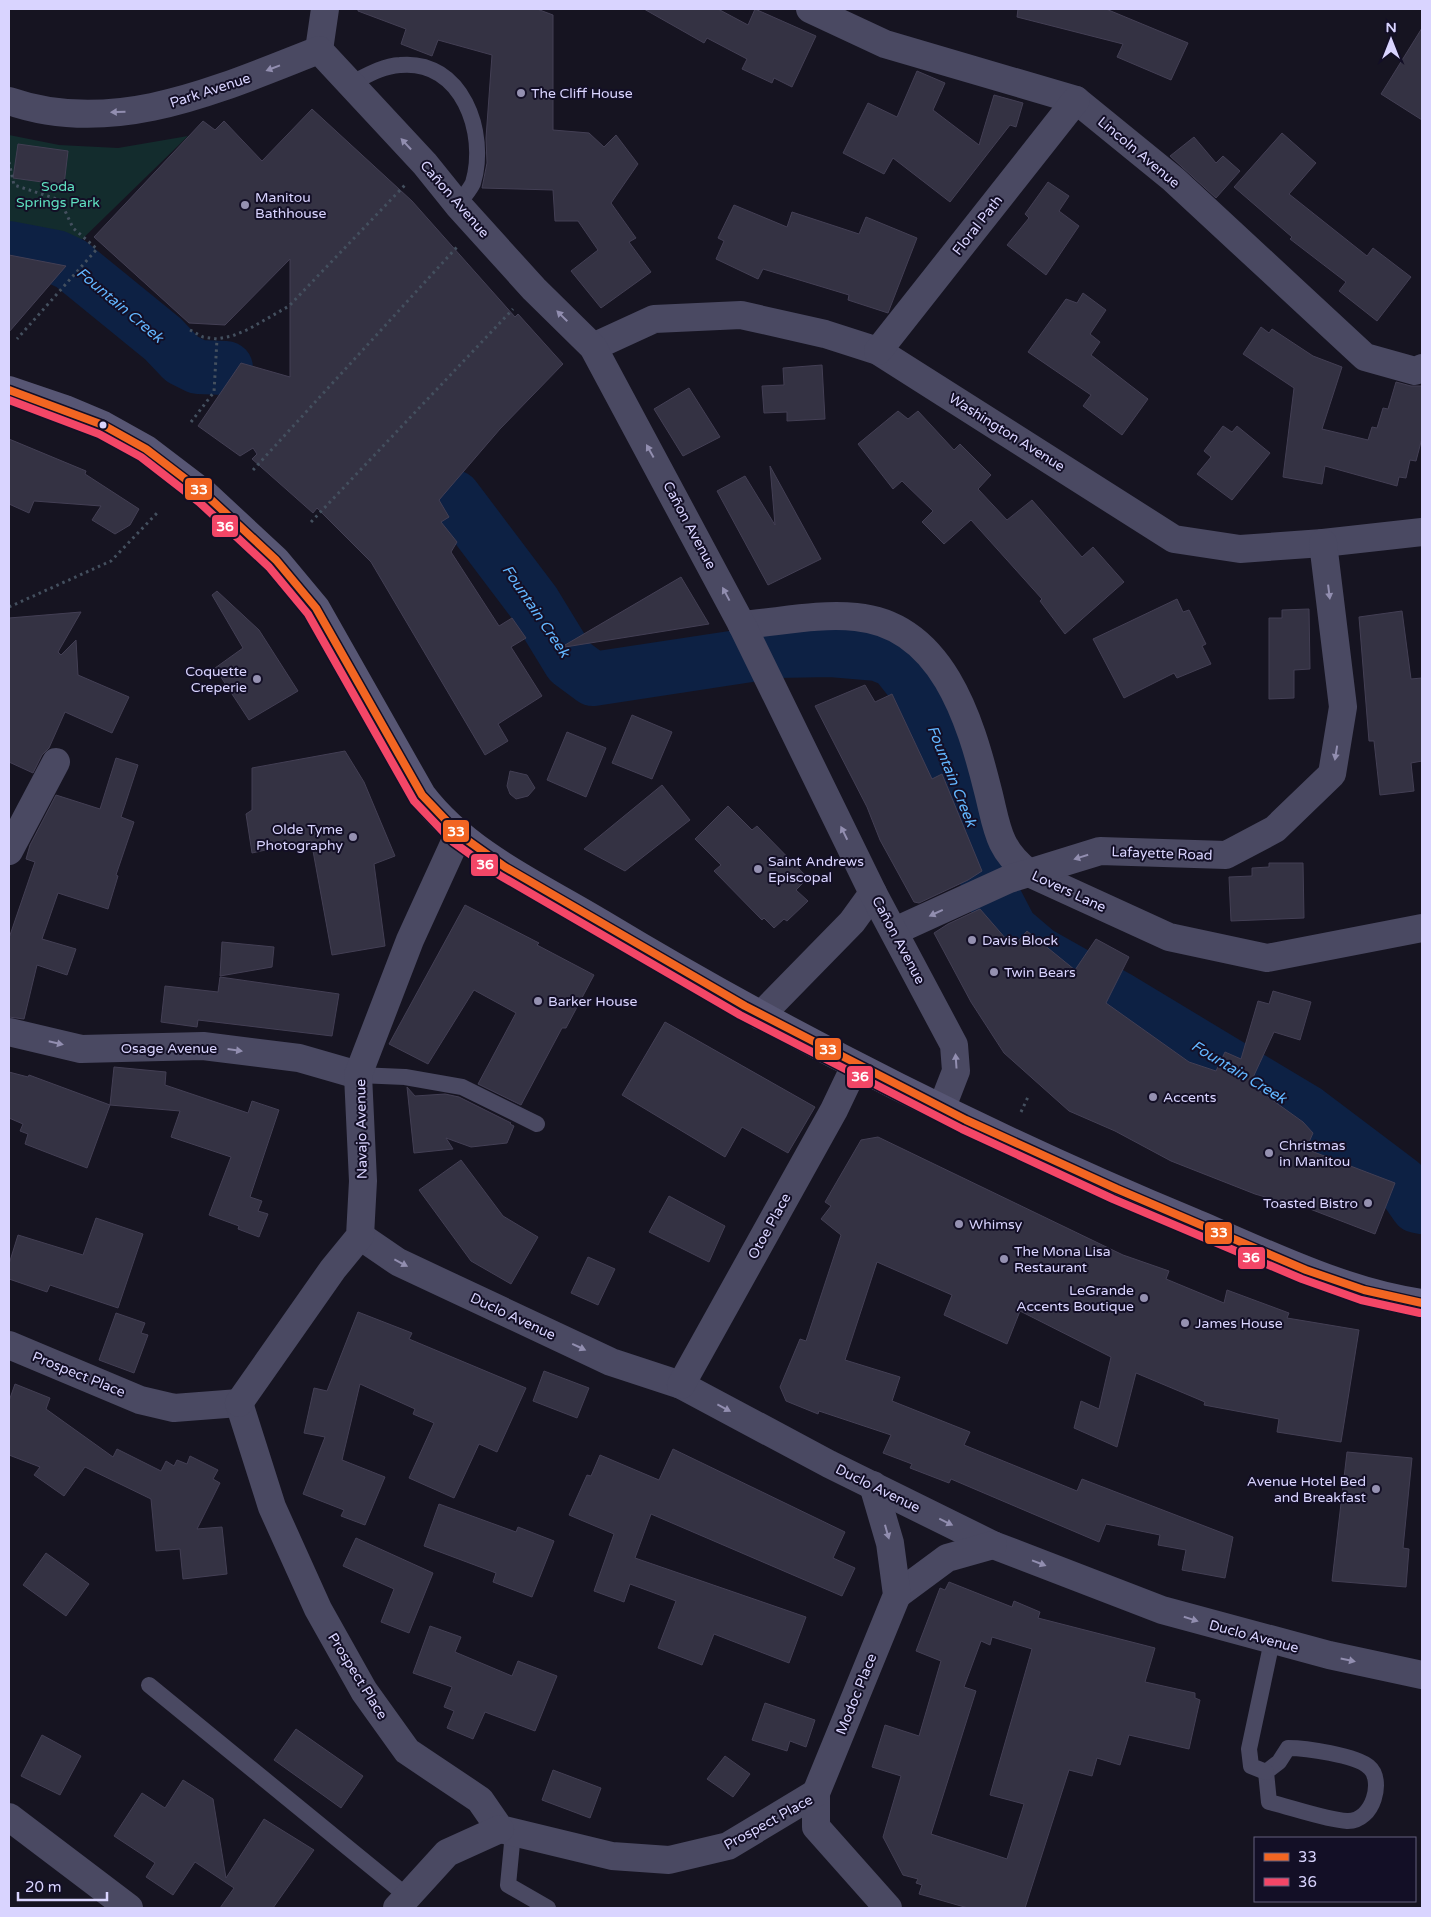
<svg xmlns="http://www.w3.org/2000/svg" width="1431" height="1917" font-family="'Varela Round',sans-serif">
<rect width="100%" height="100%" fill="#161421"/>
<!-- green -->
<polygon fill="#132c2d" points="9,135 59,145 118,148 188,136 72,249 9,236"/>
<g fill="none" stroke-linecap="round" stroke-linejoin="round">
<!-- river -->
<g stroke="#0d2144" stroke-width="54">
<polyline points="9,248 56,257 71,264 163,339 182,359 198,367 226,368"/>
<polyline points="454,497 534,603 570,662 593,679 777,651 831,650 878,654 895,661 914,685 954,772 968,808 989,888 1011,930 1038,953 1116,997 1307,1112 1401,1183 1417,1206 1422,1207"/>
</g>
</g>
<!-- building -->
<g fill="#343243" stroke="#433f54" fill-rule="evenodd">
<polygon points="358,9 537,9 553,15 553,130 589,133 604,147 616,135 638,164 611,203 636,238 629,242 651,272 601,308 571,271 598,250 578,221 555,221 553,190 482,188 487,163 486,138 492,55 438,40 432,56 401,44 406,29 358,11"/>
<polygon points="644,9 718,9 748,25 755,9 816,36 792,87 774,78 772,83 742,69 747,59 707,38 704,43"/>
<polygon points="1018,9 1106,9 1188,43 1171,80 1117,57 1123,44 1017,17"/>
<polygon points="1422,28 1422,120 1381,94"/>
<polygon points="917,71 945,83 933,110 979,145 994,95 1023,103 1016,127 1010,125 950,202 893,158 884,174 843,153 868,103 897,117"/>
<polygon points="312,109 412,201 515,317 518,314 563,364 500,429 439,500 449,517 441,522 457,542 451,552 499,626 512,618 526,638 511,647 542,696 498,724 508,741 485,755 371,562 317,508 313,513 252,459 257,454 253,448 240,456 198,426 241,363 290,377 290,259 225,325 189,323 94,237 203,121 215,130 224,121 262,161"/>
<polygon points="1282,133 1316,163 1289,194 1367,256 1373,248 1411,277 1377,321 1339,291 1346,282 1290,239 1292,237 1234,187"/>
<polygon points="1194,137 1216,163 1223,156 1240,171 1216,198 1170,156"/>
<polygon points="18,144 68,151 64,185 13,178"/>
<polygon points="1048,182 1069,196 1059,211 1079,226 1046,275 1007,245 1029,218 1025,214"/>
<polygon points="734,205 787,227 792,212 859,234 866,217 917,238 888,313 848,300 849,295 763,269 758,279 716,259 724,241 718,238"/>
<polygon points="9,255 66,266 9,332"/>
<polygon points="1083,293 1106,310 1090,334 1100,342 1091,355 1148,399 1122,435 1083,406 1091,395 1028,352 1066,299 1077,303"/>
<polygon points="1261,327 1269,333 1272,329 1313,356 1342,367 1322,429 1368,440 1372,427 1377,428 1383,408 1388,409 1396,382 1411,386 1422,386 1422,438 1416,461 1410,460 1406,478 1399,477 1397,486 1325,466 1322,484 1283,477 1294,388 1243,354"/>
<polygon points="822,365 825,419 787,421 787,412 764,413 762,386 784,385 783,368"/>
<polygon points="689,388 720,437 683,456 654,409"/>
<polygon points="898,411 908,419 918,411 954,450 960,444 991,475 978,489 1007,520 1032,500 1082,557 1093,547 1124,582 1065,634 1040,601 1042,599 971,520 944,544 922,522 933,511 902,481 893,489 858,444"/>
<polygon points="1223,426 1232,432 1237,426 1270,453 1232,500 1197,474 1211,457 1204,451"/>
<polygon points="9,439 86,471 85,474 139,509 130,525 115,534 92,520 101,506 34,501 29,513 9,504"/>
<polygon points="770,466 821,559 768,585 717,491 745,476 775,525"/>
<polygon points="681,577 709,624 565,647 565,645"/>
<polygon points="217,591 259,630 298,691 249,720 215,668 243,648 212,595"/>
<polygon points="1177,599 1183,612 1189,610 1206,644 1202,646 1211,664 1177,678 1174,673 1124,698 1093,639"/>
<polygon points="1309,609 1310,669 1294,670 1294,698 1269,699 1269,618 1282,618 1282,610"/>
<polygon points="1402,611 1411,679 1422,678 1422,761 1411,763 1414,791 1380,795 1374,741 1369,741 1359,617"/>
<polygon points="81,612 58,652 61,655 76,640 78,675 129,697 112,733 65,712 49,748 42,755 33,773 9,762 9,618"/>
<polygon points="865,685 875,702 892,694 932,779 942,774 982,871 968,880 919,903 914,902 880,840 867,807 815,706"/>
<polygon points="632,715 672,732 652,779 612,763"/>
<polygon points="567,732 606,748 586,797 547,780"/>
<polygon points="345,751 364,782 395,856 374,864 385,946 332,955 311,840 252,853 246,814 252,810 252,768"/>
<polygon points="116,758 138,765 121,817 134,822 116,875 118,876 108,909 58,893 42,939 76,949 67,975 37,965 24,1019 9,1017 9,938 35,862 26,859 30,845 56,795 100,809"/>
<polygon points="510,771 527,775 535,788 528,796 516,799 510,794 507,786"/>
<polygon points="662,785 690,820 625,871 584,849"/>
<polygon points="728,806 752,830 757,826 808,878 796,890 808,901 787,921 784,919 774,928 764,918 762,920 714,871 721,865 695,839"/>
<polygon points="1269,863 1303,863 1304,918 1231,921 1229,877 1252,876 1252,868 1269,867"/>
<polygon points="465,905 539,943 537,945 594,975 566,1028 562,1028 521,1105 478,1084 516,1013 474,990 428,1064 389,1044"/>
<polygon points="980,909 1013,947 1027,931 1075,970 1096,939 1129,957 1106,1003 1189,1062 1216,1071 1225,1052 1241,1059 1258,1001 1269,1004 1273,991 1311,1002 1300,1040 1274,1032 1250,1084 1303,1122 1313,1133 1306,1149 1395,1183 1375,1234 1284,1199 1282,1202 1255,1194 1171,1161 1115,1131 1069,1111 1004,1053 971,1002 934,933 948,924"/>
<polygon points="222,942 274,947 272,967 220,976"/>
<polygon points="220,977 339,994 332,1036 198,1020 197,1027 161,1022 165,986 218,992"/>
<polygon points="665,1022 815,1107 788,1153 742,1127 725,1157 622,1095"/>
<polygon points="114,1067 166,1072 165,1085 248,1113 252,1101 279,1110 250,1197 262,1201 258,1211 268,1214 259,1237 238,1229 239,1226 209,1215 231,1157 171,1137 180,1111 110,1105"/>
<polygon points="9,1072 28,1077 29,1075 110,1105 87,1168 25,1144 28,1134 20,1131 23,1124 9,1118"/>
<polygon points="407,1087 415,1096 445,1094 459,1097 511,1123 510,1124 514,1126 507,1143 471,1147 446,1138 453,1149 414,1153"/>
<polygon points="878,1137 1123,1255 1169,1271 1166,1279 1224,1303 1227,1290 1289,1313 1287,1318 1359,1330 1341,1442 1277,1432 1279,1419 1204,1405 1205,1402 1136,1373 1117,1447 1074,1428 1081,1401 1099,1409 1111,1357 1020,1311 1007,1344 944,1315 952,1295 877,1262 845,1360 900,1377 892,1401 970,1432 964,1445 1077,1491 1082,1479 1233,1537 1225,1578 1182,1570 1186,1550 1158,1545 1160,1535 1106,1524 1099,1542 951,1479 949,1483 910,1468 912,1464 883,1453 891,1435 819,1411 818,1414 786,1401 780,1387 800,1339 806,1341 841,1235 821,1219 831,1206 825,1202 861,1140"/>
<polygon points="461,1160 503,1216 538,1237 511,1284 471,1261 419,1190"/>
<polygon points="669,1196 725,1226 709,1262 649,1232"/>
<polygon points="96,1218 143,1234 118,1308 50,1285 47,1292 9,1279 9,1264 18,1235 83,1255"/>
<polygon points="588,1257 615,1269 598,1305 571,1293"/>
<polygon points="358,1312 412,1333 409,1339 526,1388 497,1452 479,1444 454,1498 409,1478 434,1423 413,1414 415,1409 360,1384 342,1460 385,1477 365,1525 341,1516 344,1510 303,1494 325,1437 304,1433 314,1388 327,1391"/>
<polygon points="116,1313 145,1323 141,1333 148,1335 134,1373 99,1360"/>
<polygon points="544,1371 589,1388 577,1418 533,1401"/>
<polygon points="15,1384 50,1398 46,1409 113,1457 117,1449 161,1471 166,1461 174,1466 177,1460 187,1464 190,1456 218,1470 213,1479 220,1483 197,1529 222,1527 227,1574 183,1579 180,1549 156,1551 151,1499 85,1467 64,1496 34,1475 40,1467 9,1455 9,1401"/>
<polygon points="673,1449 845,1532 833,1558 855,1568 842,1596 651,1514 635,1558 806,1617 789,1663 714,1634 702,1665 658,1648 676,1601 630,1584 624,1602 594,1591 614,1534 569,1515 587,1475 591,1476 600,1455 659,1480"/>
<polygon points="1347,1452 1412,1458 1403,1548 1409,1549 1406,1587 1332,1581"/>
<polygon points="439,1504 516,1532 518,1527 554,1541 532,1597 493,1582 496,1573 424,1546"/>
<polygon points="356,1538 433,1573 409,1633 381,1622 394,1589 343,1566"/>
<polygon points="46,1553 89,1584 66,1616 23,1585"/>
<path d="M949,1582l63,25 2,-6 26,11 -2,6 117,30 -10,34 50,11v5l5,2 -11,49 -60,-14 -9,30 -23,-7 -5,18 -23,-6 -44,138h-57l-49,-14 3,-9 -6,-2 2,-4 -15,-4 -20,-38 18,-61 -29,-9 13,-42 34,11 22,-75 -25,-10 24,-63 5,2zM992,1637l40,12 -42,146 34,9 -17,55 -76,-25 45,-143 -12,-4 17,-46 9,4z"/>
<polygon points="430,1626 461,1637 455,1652 512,1676 518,1661 557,1676 535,1731 485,1712 473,1739 447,1728 454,1711 444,1707 452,1687 413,1673"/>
<polygon points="765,1703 815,1720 806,1747 790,1741 787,1751 752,1740"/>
<polygon points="296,1729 363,1776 341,1808 274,1760"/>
<polygon points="42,1735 81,1756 60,1795 21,1776"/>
<polygon points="725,1756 750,1774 733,1797 707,1779"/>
<polygon points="553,1770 601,1788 590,1818 542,1800"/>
<polygon points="183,1780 213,1799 226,1878 264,1819 314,1850 273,1908 220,1908 234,1888 195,1862 173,1895 146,1877 155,1863 114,1836 142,1793 165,1808"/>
</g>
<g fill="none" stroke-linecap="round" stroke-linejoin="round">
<!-- path -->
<g stroke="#44505f" stroke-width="3" stroke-dasharray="2.5 4" stroke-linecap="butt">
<polyline points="9,162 14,185 60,200 73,228 97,249 17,339"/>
<polyline points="190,330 203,337 217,339 232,336 249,329 289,306 405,185"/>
<polyline points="191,422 214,392 217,339"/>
<polyline points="253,470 457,247"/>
<polyline points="311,522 513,309"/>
<polyline points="9,607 111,561 159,511"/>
<polyline points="1021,1112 1028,1097"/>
</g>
<!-- service -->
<g stroke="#4a4962" stroke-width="16">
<path d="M350,84c16,-8 32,-18 50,-19 62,-6 88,68 73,118 -3,7 -11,15 -15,22"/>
<polyline points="358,1075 405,1077 462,1087 537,1124"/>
<polyline points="149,1685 407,1896"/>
<path d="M1288,1748c17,0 68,7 81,19 15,12 5,55 -22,54 -20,-1 -57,-14 -78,-19l-3,-30 13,-10z"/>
<polyline points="1266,1772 1251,1766 1249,1749 1272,1641"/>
<polyline points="513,1833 508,1885 548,1908"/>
</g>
<!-- minor -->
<g stroke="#4a4962" stroke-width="28">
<polyline points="810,9 885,44 1076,100 1173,179 1365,357 1415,371 1422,368"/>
<polyline points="319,50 325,9"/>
<polyline points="593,347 654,319 741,315 825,334 878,351 1174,539 1240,549 1323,543 1422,532"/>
<polyline points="878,351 1076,100"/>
<path d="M742,625c37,-3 77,-12 114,-8 86,8 114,102 132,174 9,35 9,58 41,82l140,64 98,21 155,-30"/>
<polyline points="9,851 56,762"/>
<polyline points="895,931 1009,879 1100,851 1226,855 1275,829 1332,774 1343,707 1323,543"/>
<polyline points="760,1016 852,922 873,893"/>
<polyline points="9,1032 81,1049 203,1046 299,1058 358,1075"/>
<polyline points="360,1236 398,1262 611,1362 681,1385 829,1464 993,1545 1162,1610 1329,1655 1422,1675"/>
<polyline points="9,1345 140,1400 174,1408 239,1403"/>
<polyline points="681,1385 834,1110 855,1066"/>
<polyline points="239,1403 272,1507 318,1609 364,1691 407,1751 480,1800 500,1829 612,1856 669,1860 728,1846 816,1793 816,1827 888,1908"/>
<polyline points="239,1403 333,1269 360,1236 363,1181 358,1075 410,940 458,835"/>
<polyline points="897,1595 947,1558 993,1545"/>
<polyline points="816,1793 897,1595 890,1543 873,1485"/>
<polyline points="9,1817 129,1908"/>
<polyline points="397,1908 447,1853 500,1829"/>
</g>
<!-- tertiary -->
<path stroke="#4a4962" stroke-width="28" d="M9,101c106,37 212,-13 310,-51l106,114 33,41 76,84 59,58 149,278 131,268 81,152 2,26 -14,36"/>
<!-- secondary -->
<path stroke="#575674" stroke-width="28" d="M9,390l56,19 38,16 43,24 59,45 71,66 40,48 106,187c45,59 116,90 179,128 189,114 388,214 592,299 73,31 151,70 229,81"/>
<!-- bus-1 casing -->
<g stroke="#130f26" stroke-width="11">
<polyline id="bus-1" points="9,390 103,425 146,449 205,494 276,560 316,608 422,795 460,835 505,867 745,1006 966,1120 1117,1189 1306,1270 1364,1290 1422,1303"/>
</g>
<!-- bus-2 casing -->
<g stroke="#130f26" stroke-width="11">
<polyline id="bus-2" points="9,400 99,434 141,457 199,502 269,567 308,614 414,801 453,842 499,875 740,1015 962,1129 1113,1199 1302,1279 1361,1300 1420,1313"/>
</g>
<!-- bus-1 -->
<use href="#bus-1" stroke="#f26522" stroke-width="8"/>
<!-- bus-2 -->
<use href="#bus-2" stroke="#f34667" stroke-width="8"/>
</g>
<!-- one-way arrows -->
<defs><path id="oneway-solid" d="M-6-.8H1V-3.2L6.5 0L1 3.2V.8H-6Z" transform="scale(1.25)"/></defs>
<g fill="#928eb0">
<use href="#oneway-solid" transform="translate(273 68) rotate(159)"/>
<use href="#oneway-solid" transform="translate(118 112) rotate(178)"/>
<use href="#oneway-solid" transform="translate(406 144) rotate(-133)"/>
<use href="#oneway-solid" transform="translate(562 316) rotate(-135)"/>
<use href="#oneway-solid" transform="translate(650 451) rotate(-119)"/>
<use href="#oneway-solid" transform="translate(1329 592) rotate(83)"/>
<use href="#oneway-solid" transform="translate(726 594) rotate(-118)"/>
<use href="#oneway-solid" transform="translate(1336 753) rotate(99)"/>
<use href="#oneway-solid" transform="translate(844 833) rotate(-116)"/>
<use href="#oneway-solid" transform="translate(1081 857) rotate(163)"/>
<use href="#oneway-solid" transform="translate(936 913) rotate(155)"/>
<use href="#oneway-solid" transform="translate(56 1043) rotate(13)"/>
<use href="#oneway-solid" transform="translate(235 1050) rotate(8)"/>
<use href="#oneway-solid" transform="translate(956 1061) rotate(-94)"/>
<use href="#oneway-solid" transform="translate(401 1263) rotate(28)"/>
<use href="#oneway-solid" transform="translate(579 1347) rotate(25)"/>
<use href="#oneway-solid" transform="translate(724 1408) rotate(28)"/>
<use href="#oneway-solid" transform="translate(946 1522) rotate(26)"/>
<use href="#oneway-solid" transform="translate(887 1532) rotate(74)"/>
<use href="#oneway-solid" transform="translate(1039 1563) rotate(21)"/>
<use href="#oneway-solid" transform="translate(1191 1619) rotate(17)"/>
<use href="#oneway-solid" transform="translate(1348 1660) rotate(12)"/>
</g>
<!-- markers -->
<g fill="#9591b1" stroke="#130f26" stroke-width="2">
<circle cx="521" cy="93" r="5"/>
<circle cx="245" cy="205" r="5"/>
<circle cx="257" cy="679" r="5"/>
<circle cx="353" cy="837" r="5"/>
<circle cx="758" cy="869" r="5"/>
<circle cx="972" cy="940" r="5"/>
<circle cx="994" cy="972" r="5"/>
<circle cx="538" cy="1001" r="5"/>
<circle cx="1153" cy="1097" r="5"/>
<circle cx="1269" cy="1153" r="5"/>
<circle cx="1368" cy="1203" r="5"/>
<circle cx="959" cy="1224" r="5"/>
<circle cx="1004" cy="1259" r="5"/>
<circle cx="1144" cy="1298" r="5"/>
<circle cx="1185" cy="1323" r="5"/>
<circle cx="1376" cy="1489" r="5"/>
</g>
<circle fill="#d9d4ff" stroke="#130f26" stroke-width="2" cx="103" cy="425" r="4.5"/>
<g text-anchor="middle" stroke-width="4" stroke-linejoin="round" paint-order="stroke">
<!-- street labels -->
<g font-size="14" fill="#d9d4ff" stroke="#130f26">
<text transform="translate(210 90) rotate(-18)" y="5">Park Avenue</text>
<text transform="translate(1139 152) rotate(40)" y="5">Lincoln Avenue</text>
<text transform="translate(455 199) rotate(49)" y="5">Cañon Avenue</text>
<text transform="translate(977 225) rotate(-52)" y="5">Floral Path</text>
<text transform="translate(1007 432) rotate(32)" y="5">Washington Avenue</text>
<text transform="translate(690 525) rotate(62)" y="5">Cañon Avenue</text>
<text transform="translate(1162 853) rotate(2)" y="5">Lafayette Road</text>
<text transform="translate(1069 891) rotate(25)" y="5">Lovers Lane</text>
<text transform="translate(899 940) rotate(62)" y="5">Cañon Avenue</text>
<text x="169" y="1053">Osage Avenue</text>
<text transform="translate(361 1129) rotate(-91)" y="5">Navajo Avenue</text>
<text transform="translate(769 1226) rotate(-61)" y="5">Otoe Place</text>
<text transform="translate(513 1316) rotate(25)" y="5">Duclo Avenue</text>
<text transform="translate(79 1374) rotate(22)" y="5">Prospect Place</text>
<text transform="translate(878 1488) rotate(26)" y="5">Duclo Avenue</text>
<text transform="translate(1254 1636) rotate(15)" y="5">Duclo Avenue</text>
<text transform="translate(358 1676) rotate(58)" y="5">Prospect Place</text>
<text transform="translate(856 1694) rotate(-68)" y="5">Modoc Place</text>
<text transform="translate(768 1822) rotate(-29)" y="5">Prospect Place</text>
</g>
<!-- poi labels -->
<g font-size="14" fill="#d9d4ff" stroke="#130f26" text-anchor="start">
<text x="531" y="98">The Cliff House</text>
<text x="255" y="202">Manitou<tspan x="255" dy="16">Bathhouse</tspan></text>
<text x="247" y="676" text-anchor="end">Coquette<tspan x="247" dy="16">Creperie</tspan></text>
<text x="343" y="834" text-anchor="end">Olde Tyme<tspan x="343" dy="16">Photography</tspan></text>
<text x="768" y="866">Saint Andrews<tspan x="768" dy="16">Episcopal</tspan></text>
<text x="982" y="945">Davis Block</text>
<text x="1004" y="977">Twin Bears</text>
<text x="548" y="1006">Barker House</text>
<text x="1163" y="1102">Accents</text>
<text x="1279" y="1150">Christmas<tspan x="1279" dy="16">in Manitou</tspan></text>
<text x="1358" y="1208" text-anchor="end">Toasted Bistro</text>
<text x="969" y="1229">Whimsy</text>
<text x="1014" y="1256">The Mona Lisa<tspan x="1014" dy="16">Restaurant</tspan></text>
<text x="1134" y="1295" text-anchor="end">LeGrande<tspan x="1134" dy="16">Accents Boutique</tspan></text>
<text x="1195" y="1328">James House</text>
<text x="1366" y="1486" text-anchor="end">Avenue Hotel Bed<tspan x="1366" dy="16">and Breakfast</tspan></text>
</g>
<!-- park labels -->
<g font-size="14" fill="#5fe0c0" stroke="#130f26">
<text x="58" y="191">Soda<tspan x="58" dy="16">Springs Park</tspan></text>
</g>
<!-- water labels -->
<g font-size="15" font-style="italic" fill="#62b6ff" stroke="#130f26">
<text transform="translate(120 305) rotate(40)" y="5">Fountain Creek</text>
<text transform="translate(536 611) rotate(56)" y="5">Fountain Creek</text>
<text transform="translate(952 776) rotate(68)" y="5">Fountain Creek</text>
<text transform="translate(1239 1072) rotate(31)" y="5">Fountain Creek</text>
</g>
</g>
<g stroke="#130f26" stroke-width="2">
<rect x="184" y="477" width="29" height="24" rx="5" fill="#f26522"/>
<rect x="211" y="514" width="28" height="24" rx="5" fill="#f34667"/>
<rect x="442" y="819" width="28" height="24" rx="5" fill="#f26522"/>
<rect x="470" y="853" width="29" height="24" rx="5" fill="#f34667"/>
<rect x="814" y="1037" width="28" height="24" rx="5" fill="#f26522"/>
<rect x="846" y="1065" width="28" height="24" rx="5" fill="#f34667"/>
<rect x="1204" y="1221" width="29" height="24" rx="5" fill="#f26522"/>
<rect x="1237" y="1246" width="29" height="24" rx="5" fill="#f34667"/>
</g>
<g font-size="14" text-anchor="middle" font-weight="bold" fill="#fff">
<text x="199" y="494">33</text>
<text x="225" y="531">36</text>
<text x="456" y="836">33</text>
<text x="485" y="869">36</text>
<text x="828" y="1054">33</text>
<text x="860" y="1081">36</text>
<text x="1219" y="1237">33</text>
<text x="1251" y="1262">36</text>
</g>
<!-- border -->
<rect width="1431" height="1917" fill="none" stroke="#d9d4ff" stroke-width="20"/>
<!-- legend -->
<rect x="1254" y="1837" width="162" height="65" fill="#130f26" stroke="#625e7d"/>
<rect x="1264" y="1853" width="25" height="8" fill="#f26522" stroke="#625e7d"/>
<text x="1298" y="1862" font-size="15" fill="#d9d4ff">33</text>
<rect x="1264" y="1878" width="25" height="8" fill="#f34667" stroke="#625e7d"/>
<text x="1298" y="1887" font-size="15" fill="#d9d4ff">36</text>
<!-- north arrow -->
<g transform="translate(1391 40)" stroke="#130f26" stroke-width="4" paint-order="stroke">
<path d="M0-4L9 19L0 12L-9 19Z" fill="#d9d4ff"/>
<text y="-8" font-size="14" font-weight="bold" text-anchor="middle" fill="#d9d4ff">N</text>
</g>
<!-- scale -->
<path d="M18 1892v8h89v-8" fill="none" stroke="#d9d4ff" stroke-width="2.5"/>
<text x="25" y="1892" font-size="15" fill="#d9d4ff" stroke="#130f26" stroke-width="4" paint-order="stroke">20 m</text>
</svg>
